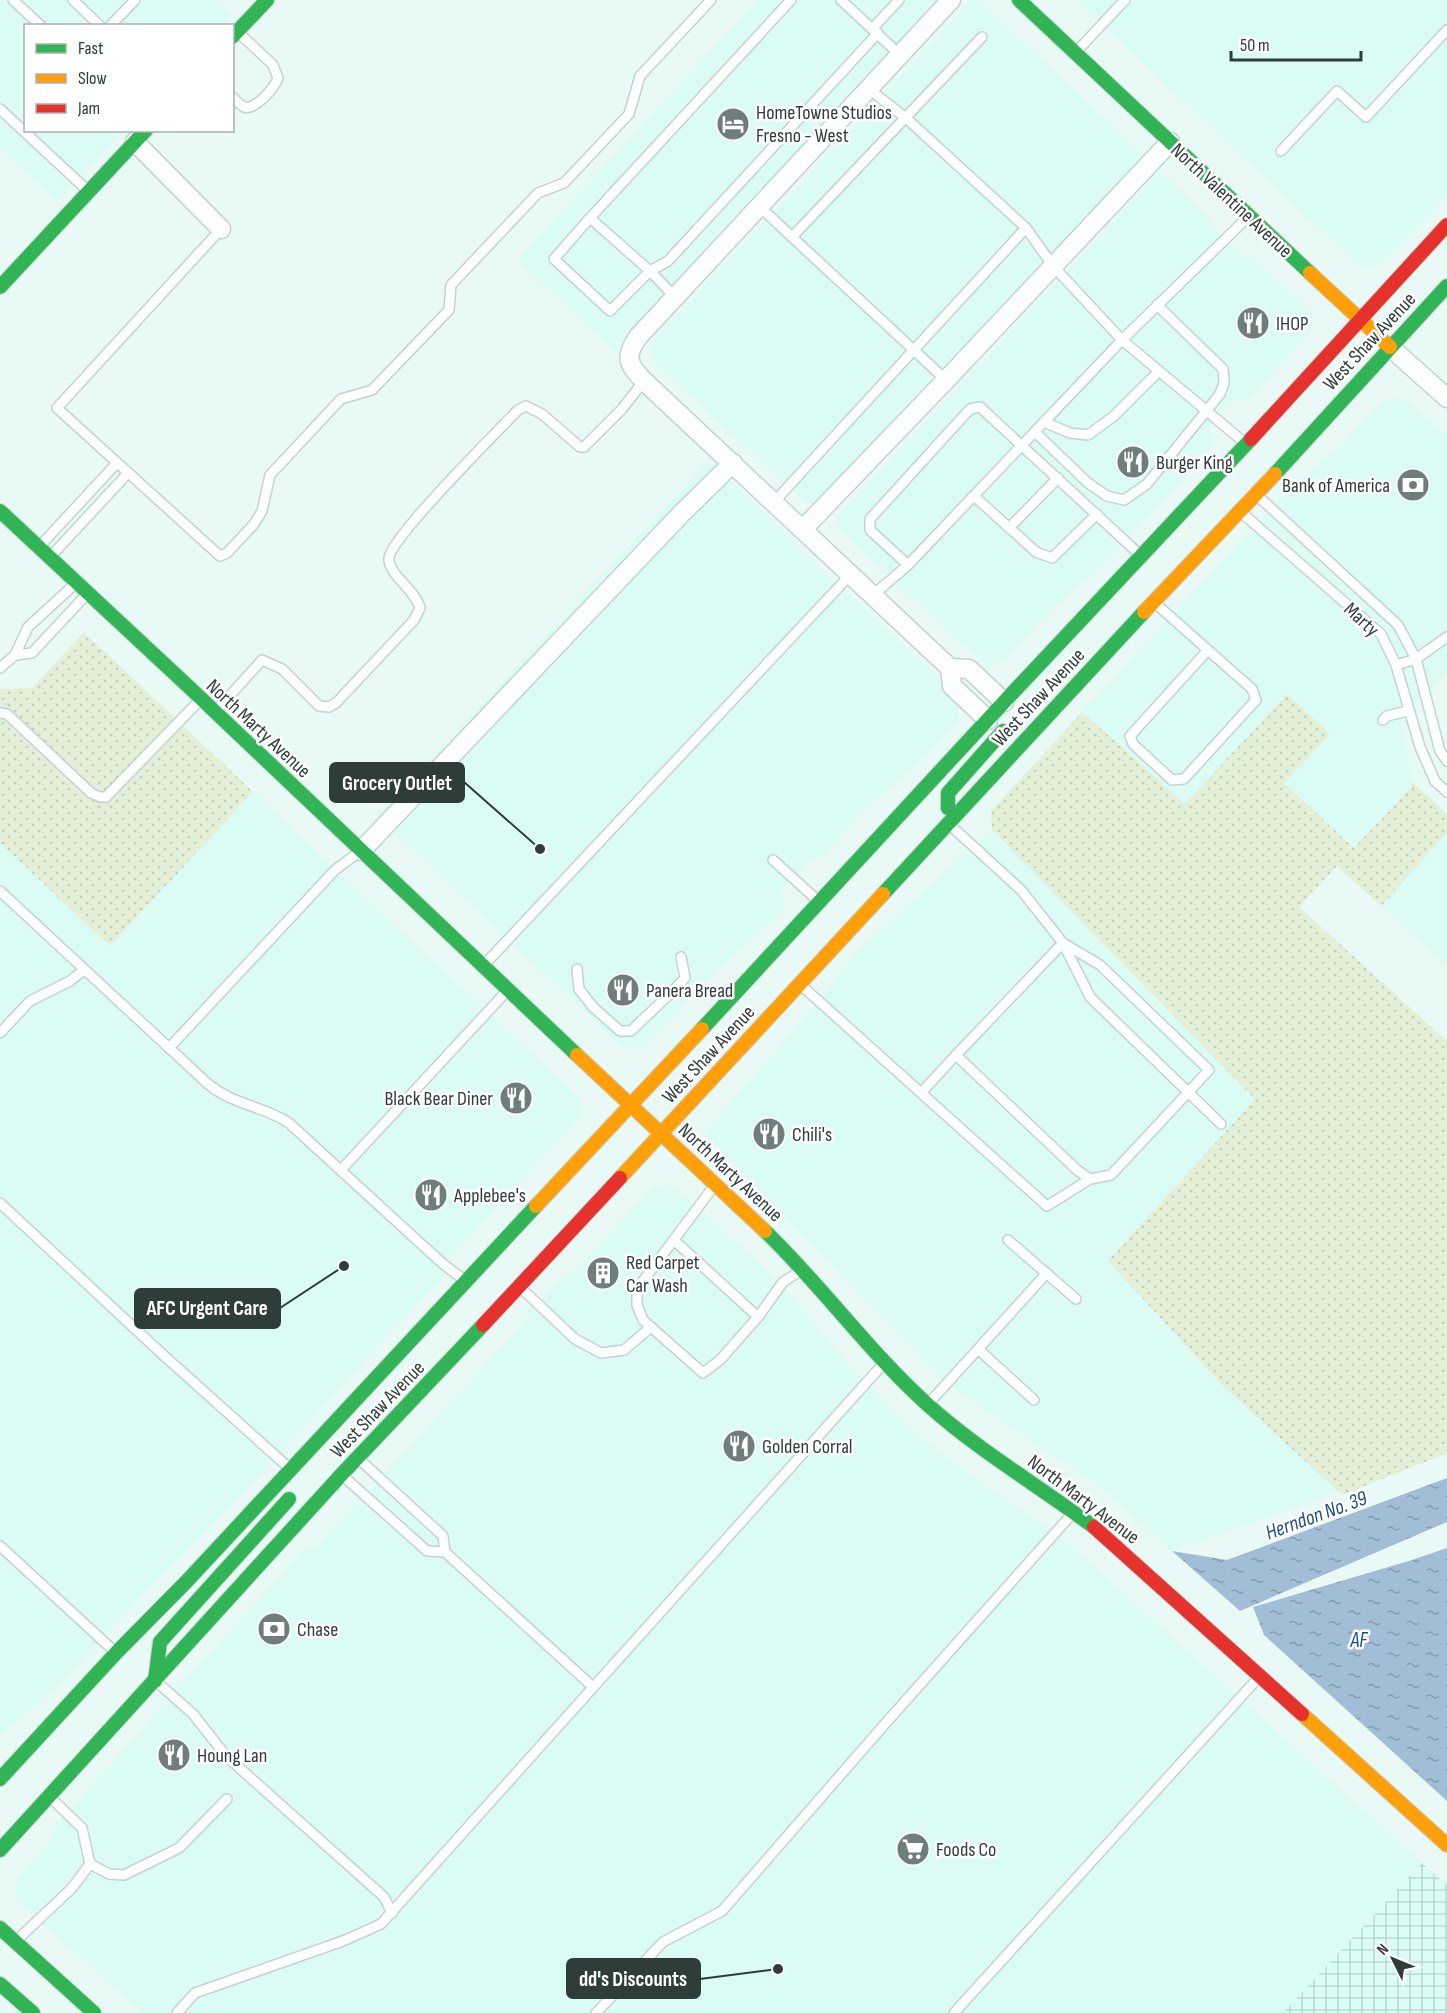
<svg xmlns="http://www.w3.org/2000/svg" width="1447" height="2013" font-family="'Sofia Sans Condensed',sans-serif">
<defs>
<pattern id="industrial-grid" width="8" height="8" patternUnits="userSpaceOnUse" patternTransform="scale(1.5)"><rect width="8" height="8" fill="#dbfbf5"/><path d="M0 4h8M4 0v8" fill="none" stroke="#bcd8d3"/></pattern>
<pattern id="grass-dots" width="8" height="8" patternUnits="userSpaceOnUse" patternTransform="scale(1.5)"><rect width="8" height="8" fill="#e3efd7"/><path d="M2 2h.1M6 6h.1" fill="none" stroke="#c3ceb9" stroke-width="1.8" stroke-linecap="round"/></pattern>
<pattern id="water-ripples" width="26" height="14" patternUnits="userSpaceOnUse" patternTransform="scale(1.5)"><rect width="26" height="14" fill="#a2bdd6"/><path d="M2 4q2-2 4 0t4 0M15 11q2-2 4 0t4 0" fill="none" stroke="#849baf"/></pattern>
</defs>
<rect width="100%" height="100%" fill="#e9f9f6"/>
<!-- built -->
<g fill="#dbfbf5">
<polygon points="0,0 213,0 230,16 221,26 26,26 26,130 123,131 57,201 0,147"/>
<polygon points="758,0 937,0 625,337 616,352 517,260"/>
<polygon points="972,0 978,0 1143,155 817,503 809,505 653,362 653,341"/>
<polygon points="1076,0 1447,0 1447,197 1379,266 1360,267"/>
<polygon points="1160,171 1212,220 1213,227 1242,255 1250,255 1311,313 1312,331 1249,399 1234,400 1207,429 1214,436 1215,445 1107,561 1047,614 1004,661 993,661 990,670 837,527 838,516"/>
<polygon points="1405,398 1447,436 1447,672 1401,722 1412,785 1354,848 1284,782 1287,694 1185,805 1082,712 1296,482 1340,447 1384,399"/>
<polygon points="709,460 782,528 785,535 957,695 959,721 925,757 865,810 821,858 811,858 780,892 783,895 784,910 713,974 644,1049 624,1049 377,816"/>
<polygon points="253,792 579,1098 579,1118 446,1262 451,1268 239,1497 127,1611 62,1682 0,1736 0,843 110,946"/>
<polygon points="992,830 1256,1100 1109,1263 1224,1387 1339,1491 1172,1551 1100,1487 949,1386 704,1134 804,1018 860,949"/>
<polygon points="1447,833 1447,965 1381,906"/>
<polygon points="672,1185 761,1265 793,1298 858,1375 911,1428 959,1467 1036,1520 1072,1547 1422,1863 1283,2013 142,2013 15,1898 15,1880 50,1842 57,1822 58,1823 82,1797 82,1796 239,1621 302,1552 315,1548 357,1503 525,1322 529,1309 585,1260 654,1186"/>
</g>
<!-- industrial -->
<polygon fill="url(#industrial-grid)" points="1422,1863 1447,1885 1447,2013 1283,2013"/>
<!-- grass -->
<g fill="url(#grass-dots)">
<polygon points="84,632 253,792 110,946 0,843 0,689 32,688"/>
<polygon points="1287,694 1330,734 1284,783 1354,848 1412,786 1411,781 1447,814 1447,833 1381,906 1337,866 1299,907 1447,1041 1447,1453 1342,1495 1224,1387 1108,1261 1255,1099 992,830 991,811 1082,712 1185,804"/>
</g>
<!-- water -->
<g fill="url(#water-ripples)">
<polygon points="1447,1478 1447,1522 1240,1611 1172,1551 1227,1560"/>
<polygon points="1447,1548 1447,1801 1264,1635 1253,1607 1412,1560"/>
</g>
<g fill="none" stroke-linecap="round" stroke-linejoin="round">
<!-- lane casing -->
<g stroke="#c5d3d0" stroke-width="12">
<g id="lane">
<polyline points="13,0 41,26"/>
<polyline points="73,0 100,26"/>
<polyline points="841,0 900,55"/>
<polyline points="110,26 135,0"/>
<polyline points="873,28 899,0"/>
<polyline points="1077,51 1125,0"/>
<polyline points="869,89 906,118 1026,228 1053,266 1122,340 1245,443"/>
<path d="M232,97c4,3 8,8 12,10 11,4 31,-20 34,-29l-5,-13 -34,-32"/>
<polyline points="0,109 87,190"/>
<polyline points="1281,151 1337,91 1366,117 1447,30"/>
<polyline points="760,207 792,237"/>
<polyline points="590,218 791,0"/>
<polyline points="221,229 57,408 220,556 227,553 254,524 262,511 270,475 341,399 372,390 449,310 451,285 538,193 564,183 629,114 640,76 711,0"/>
<polyline points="675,297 650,271 590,218 554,259 610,311 650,271 668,261 878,33"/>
<polyline points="946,380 792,237 982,37"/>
<polyline points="1044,422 1070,433 1088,435 1114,416 1159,371"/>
<polyline points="1035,432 1088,483 1107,496 1124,500 1147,484 1220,394 1224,383 1223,369 1157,305"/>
<polyline points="974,496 1036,552 1052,558 1097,514"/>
<polyline points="1260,498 1398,625 1416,659 1440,751 1447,761"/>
<polyline points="774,502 1026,228"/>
<polyline points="1242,513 1381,634 1396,665 1420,747 1435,781 1447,792"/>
<polyline points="1009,528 1058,478"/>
<polyline points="39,547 117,463"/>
<polyline points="52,555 128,473"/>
<polyline points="908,565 870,530 870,519 970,409 980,407 1138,553"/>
<polyline points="873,595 908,565 1122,340 1249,216"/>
<polyline points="1155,603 1252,689 1256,700 1184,779 1172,780 1133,744 1130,736 1208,650"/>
<polyline points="15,655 32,653 86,595"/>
<polyline points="1396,665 1416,659 1447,637"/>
<polyline points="0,668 15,655 28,627 75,584"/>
<path d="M216,711l46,-51 20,9 37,37 10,1 7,-4 78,-83 6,-12c-4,-18 -32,-33 -31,-50 2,-21 108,-126 129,-148l8,-4 16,8 38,33h4l38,-38 22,-28"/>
<polyline points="0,713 7,714 91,793 100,797 106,797 200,700"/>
<polyline points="1383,720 1387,716 1408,711"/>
<polyline points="773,860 816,899"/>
<path d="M0,891l208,193c27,22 54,21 81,39l153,140 22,17"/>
<polyline points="1063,943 1100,965 1209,1070 1111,1175 1090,1179"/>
<polyline points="1063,943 1090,997 1221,1124"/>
<polyline points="485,964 851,574"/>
<path d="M577,969l2,20 14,18 27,24h11c18,-18 37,-34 54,-53l-4,-21"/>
<polyline points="802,986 1047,1206 1090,1179 1077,1170 956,1055 1063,943 1021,890 950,825"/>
<polyline points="0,1033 30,1001 70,981 84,970"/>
<polyline points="169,1048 335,870 359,852"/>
<polyline points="921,1093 956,1055"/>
<polyline points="341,1170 506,992"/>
<polyline points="714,1186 637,1289 637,1305 643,1320 703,1373 720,1360 758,1317 783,1282 802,1270"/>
<polyline points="0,1203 160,1352 288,1467"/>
<polyline points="1008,1240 1076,1299"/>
<polyline points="675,1241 758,1317"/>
<polyline points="521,1288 575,1339 601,1353 624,1350 651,1327"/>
<polyline points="978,1349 1034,1400"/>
<polyline points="929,1403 1047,1273"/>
<polyline points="343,1476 427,1551 445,1552 443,1536 360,1460"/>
<polyline points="0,1546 113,1650"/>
<polyline points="445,1552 593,1687"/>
<polyline points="157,1682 193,1714 226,1756 384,1897 392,1913"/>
<polyline points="90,1864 109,1874 124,1875 179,1848 227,1799"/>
<polyline points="17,1940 72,1888 90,1864 82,1828 52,1799"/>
<polyline points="177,2013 195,1993 343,1941 381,1924 883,1364"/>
<polyline points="596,2013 663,1942 722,1911 884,1725 1072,1514"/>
<polyline points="954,2013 1259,1677"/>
</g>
</g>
<!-- street casing -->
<g stroke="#c5d3d0" stroke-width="21">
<g id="street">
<path d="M951,0l-313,337c-14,20 -10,28 6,44l306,287 19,1 35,33"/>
<polyline points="135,142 221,229"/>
<polyline points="1390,347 1447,398"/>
<polyline points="803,529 946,380 1170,142"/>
<polyline points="950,668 952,686 988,720"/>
<polyline points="361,851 681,514 733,463"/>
</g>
</g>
<!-- fast casing -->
<g stroke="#c5d3d0" stroke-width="16">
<g id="fast">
<polyline points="1019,0 1310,273"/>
<polyline points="232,37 267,0"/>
<polyline points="0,287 146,130"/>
<polyline points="1275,474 1447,286"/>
<polyline points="0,511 190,688 577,1055"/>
<polyline points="948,808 948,793 1003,731"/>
<polyline points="883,894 1144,612"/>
<polyline points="702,1029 1004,702 1251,439"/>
<path d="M765,1231c57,55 104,121 163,174 51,46 111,81 166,122"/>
<polyline points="155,1681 160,1642 289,1499"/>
<polyline points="0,1779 116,1653 187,1581 536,1206"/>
<polyline points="0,1850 341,1475 483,1325"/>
<polyline points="0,1928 94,2013"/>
<polyline points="0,1984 33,2013"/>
</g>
</g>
<!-- slow casing -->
<g stroke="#c5d3d0" stroke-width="16">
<g id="slow">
<polyline points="1310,273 1390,347"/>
<polyline points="1144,612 1275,474"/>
<polyline points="577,1055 765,1231"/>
<polyline points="620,1178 883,894"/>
<polyline points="536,1206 702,1029"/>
<polyline points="1302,1714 1447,1845"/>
</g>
</g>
<!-- jam casing -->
<g stroke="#c5d3d0" stroke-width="16">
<g id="jam">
<polyline points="1251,439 1447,225"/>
<polyline points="483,1325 620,1178"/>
<polyline points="1094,1527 1302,1714"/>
</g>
</g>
<!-- lane -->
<use href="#lane" stroke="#fcfefe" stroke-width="9"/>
<!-- street -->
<use href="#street" stroke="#fcfefe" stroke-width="18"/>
<!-- fast -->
<use href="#fast" stroke="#30b455" stroke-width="14"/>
<!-- slow -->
<use href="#slow" stroke="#ff9f0a" stroke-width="14"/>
<!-- jam -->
<use href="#jam" stroke="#e5322d" stroke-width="14"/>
</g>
<!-- icons -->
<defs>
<g id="hotel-disc" transform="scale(1.725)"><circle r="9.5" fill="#6f7e7c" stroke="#fff"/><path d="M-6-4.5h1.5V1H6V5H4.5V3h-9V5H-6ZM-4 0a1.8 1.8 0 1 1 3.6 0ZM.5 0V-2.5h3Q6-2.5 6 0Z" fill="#fff"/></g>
<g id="restaurant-disc" transform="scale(1.725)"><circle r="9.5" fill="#6f7e7c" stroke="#fff"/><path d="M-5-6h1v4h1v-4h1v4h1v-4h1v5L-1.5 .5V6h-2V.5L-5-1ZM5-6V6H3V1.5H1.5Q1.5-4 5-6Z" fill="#fff"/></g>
<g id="bank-disc" transform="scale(1.725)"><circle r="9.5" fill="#6f7e7c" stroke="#fff"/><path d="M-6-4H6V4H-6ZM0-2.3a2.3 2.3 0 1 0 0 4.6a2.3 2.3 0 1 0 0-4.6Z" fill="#fff"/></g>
<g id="building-disc" transform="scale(1.725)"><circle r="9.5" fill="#6f7e7c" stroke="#fff"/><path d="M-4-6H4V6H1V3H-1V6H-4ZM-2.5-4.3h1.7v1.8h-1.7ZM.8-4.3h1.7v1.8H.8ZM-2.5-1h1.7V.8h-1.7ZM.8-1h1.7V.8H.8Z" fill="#fff"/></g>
<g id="supermarket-disc" transform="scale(1.725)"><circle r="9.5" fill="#6f7e7c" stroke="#fff"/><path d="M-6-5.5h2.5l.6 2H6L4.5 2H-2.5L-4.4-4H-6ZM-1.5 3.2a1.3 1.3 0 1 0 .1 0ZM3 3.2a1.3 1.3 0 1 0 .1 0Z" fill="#fff"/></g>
</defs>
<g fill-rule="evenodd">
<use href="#hotel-disc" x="733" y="124"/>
<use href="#restaurant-disc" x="1253" y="323"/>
<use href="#restaurant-disc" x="1133" y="462"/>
<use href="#bank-disc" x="1413" y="485"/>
<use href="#restaurant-disc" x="623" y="990"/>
<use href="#restaurant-disc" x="516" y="1098"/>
<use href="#restaurant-disc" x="769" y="1134"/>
<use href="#restaurant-disc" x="431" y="1195"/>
<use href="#building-disc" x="603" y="1273"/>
<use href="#restaurant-disc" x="739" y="1446"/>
<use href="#bank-disc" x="274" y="1629"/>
<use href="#restaurant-disc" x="174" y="1755"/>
<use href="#supermarket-disc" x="913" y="1849"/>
</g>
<g text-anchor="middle" stroke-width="5" stroke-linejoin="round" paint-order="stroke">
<!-- poi labels -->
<g font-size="20" fill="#2e3c3a" stroke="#fff" text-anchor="start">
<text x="756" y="119">HomeTowne Studios<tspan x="756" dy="23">Fresno - West</tspan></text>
<text x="1276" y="330">IHOP</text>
<text x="1156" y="469">Burger King</text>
<text x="1390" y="492" text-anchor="end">Bank of America</text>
<text x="646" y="997">Panera Bread</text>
<text x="493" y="1105" text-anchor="end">Black Bear Diner</text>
<text x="792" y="1141">Chili's</text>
<text x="454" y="1202">Applebee's</text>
<text x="626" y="1269">Red Carpet<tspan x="626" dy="23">Car Wash</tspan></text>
<text x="762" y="1453">Golden Corral</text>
<text x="297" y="1636">Chase</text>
<text x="197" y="1762">Houng Lan</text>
<text x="936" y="1856">Foods Co</text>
</g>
<!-- street labels -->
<g font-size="20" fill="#2e3c3a" stroke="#fff">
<text transform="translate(1232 200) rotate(43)" y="7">North Valentine Avenue</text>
<text transform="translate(1369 341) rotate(-47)" y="7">West Shaw Avenue</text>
<text transform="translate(1362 619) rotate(43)" y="7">Marty</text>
<text transform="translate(1038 697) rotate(-47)" y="7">West Shaw Avenue</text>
<text transform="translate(259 728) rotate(43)" y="7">North Marty Avenue</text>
<text transform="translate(708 1054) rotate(-47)" y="7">West Shaw Avenue</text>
<text transform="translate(731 1172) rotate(43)" y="7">North Marty Avenue</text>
<text transform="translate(377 1409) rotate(-46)" y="7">West Shaw Avenue</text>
<text transform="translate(1084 1499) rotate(37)" y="7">North Marty Avenue</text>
</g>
<!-- water labels -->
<g font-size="21" font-style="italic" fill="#214e7e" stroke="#fff">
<text transform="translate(1316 1515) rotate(-20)" y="7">Herndon No. 39</text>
<text x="1359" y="1647">AF</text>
</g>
</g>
<!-- callouts -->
<path fill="none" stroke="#2e3c3a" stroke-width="2" d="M540 849L464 782M344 1266L280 1308M778 1969L700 1979"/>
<g fill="#2e3c3a" stroke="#fff" stroke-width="2">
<circle cx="540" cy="849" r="6"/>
<circle cx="344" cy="1266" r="6"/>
<circle cx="778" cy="1969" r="6"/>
</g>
<g fill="#2e3c3a" stroke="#2e3c3a" stroke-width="2">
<rect x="330" y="763" width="134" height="39" rx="6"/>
<rect x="135" y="1289" width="145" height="39" rx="6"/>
<rect x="567" y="1959" width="133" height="39" rx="6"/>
</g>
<g font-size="21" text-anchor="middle" font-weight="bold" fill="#fff">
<text x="397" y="790">Grocery Outlet</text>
<text x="207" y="1315">AFC Urgent Care</text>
<text x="633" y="1986">dd's Discounts</text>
</g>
<!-- legend -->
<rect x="24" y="24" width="210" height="108" fill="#ffffff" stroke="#abb1b0" stroke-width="1.5"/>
<rect x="36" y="44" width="30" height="9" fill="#30b455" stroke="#abb1b0" stroke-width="1.5"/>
<text x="78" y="54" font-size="18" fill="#2e3c3a">Fast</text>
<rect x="36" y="74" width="30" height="9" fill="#ff9f0a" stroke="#abb1b0" stroke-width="1.5"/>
<text x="78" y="84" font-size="18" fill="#2e3c3a">Slow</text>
<rect x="36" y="104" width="30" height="9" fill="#e5322d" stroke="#abb1b0" stroke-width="1.5"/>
<text x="78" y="114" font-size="18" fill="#2e3c3a">Jam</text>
<!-- north arrow -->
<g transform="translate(1393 1959) rotate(313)" stroke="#ffffff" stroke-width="4.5" paint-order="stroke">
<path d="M0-4.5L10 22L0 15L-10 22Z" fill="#2e3c3a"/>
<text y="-9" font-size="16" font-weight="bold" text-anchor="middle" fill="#2e3c3a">N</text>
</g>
<!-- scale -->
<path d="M1231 51v9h130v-9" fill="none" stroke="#2e3c3a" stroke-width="3"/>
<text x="1240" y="51" font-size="18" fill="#2e3c3a" stroke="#ffffff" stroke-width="4.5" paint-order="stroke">50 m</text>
</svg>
